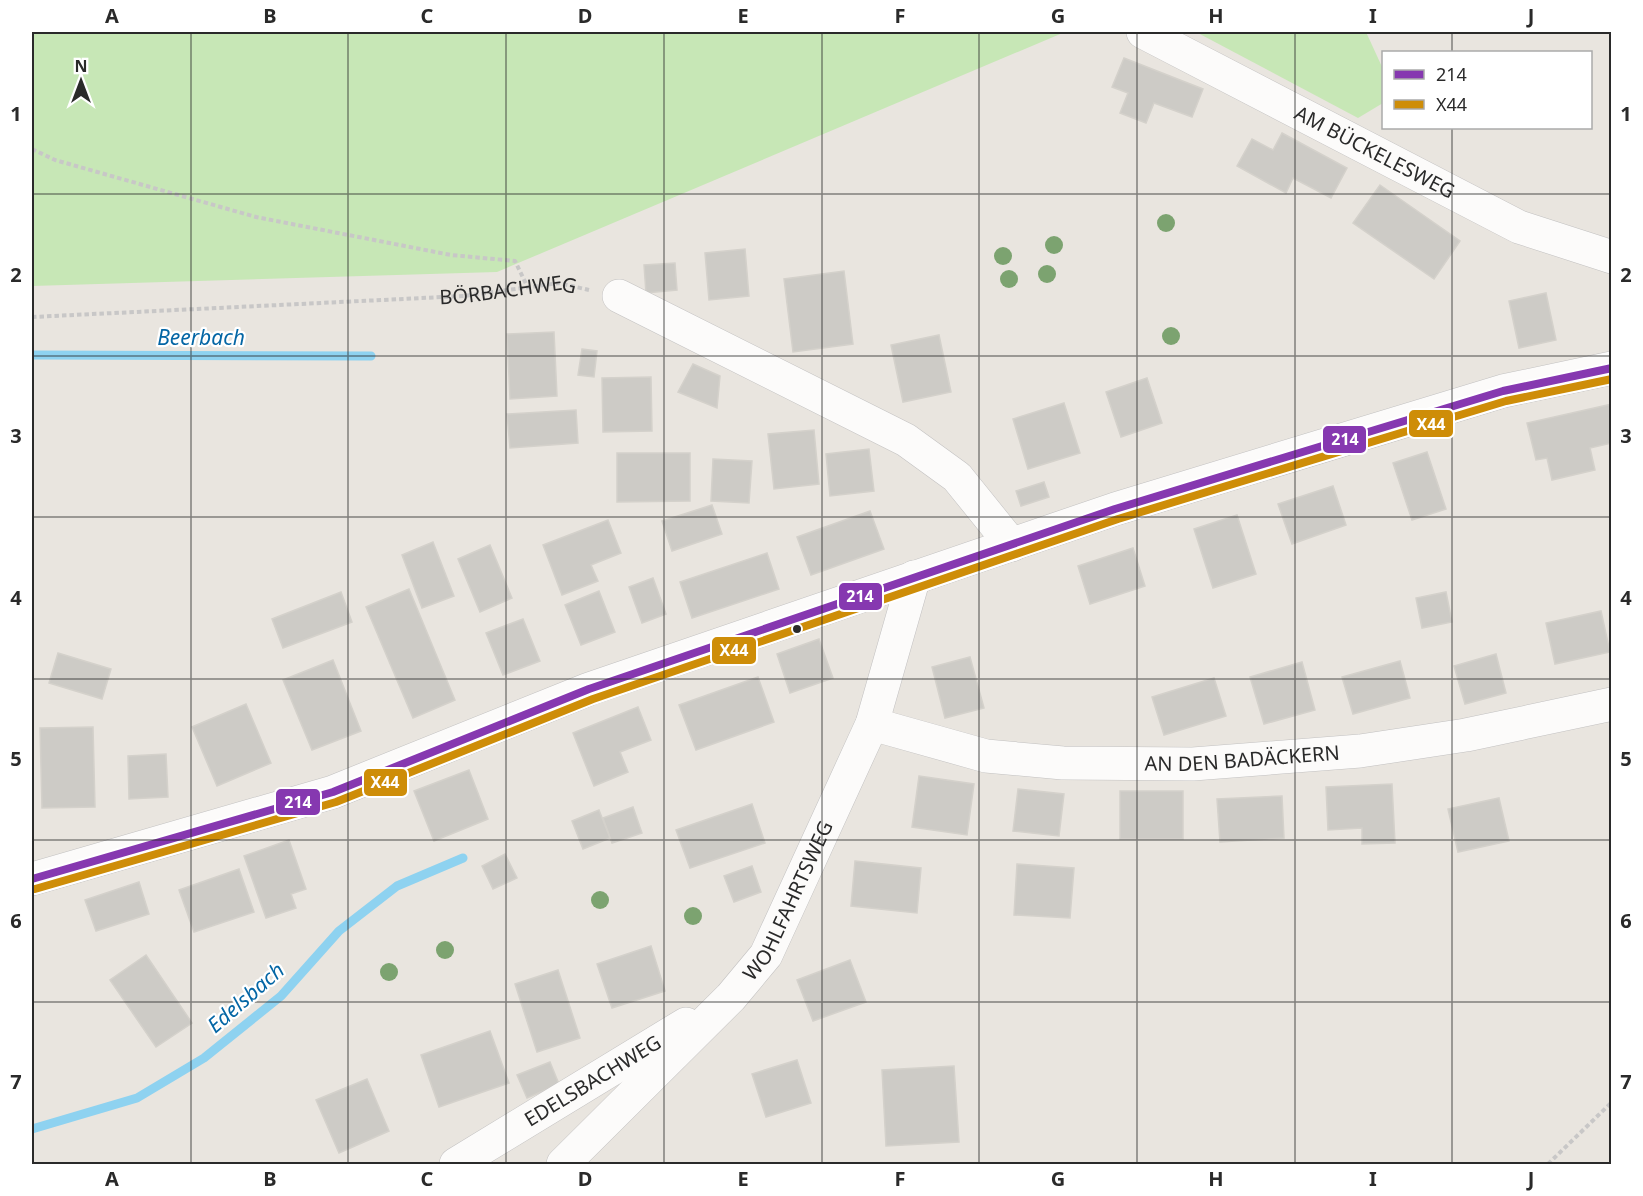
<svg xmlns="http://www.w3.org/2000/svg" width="1643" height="1196" font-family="'Noto Sans',sans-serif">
<rect width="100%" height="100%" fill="#e9e5df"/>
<!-- green -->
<g fill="#c7e7b6">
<polygon points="32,32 1065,32 497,272 32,286"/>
<polygon points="1196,32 1366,32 1383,69 1383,103 1358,118"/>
</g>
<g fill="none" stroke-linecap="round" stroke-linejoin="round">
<!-- stream -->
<g stroke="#8ed2f0" stroke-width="9">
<polyline points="32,355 371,356"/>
<polyline points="32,1129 137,1098 204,1058 281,996 339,931 397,886 463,858"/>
</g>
</g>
<!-- building -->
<g fill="#cdcbc6" stroke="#d4d1cb" stroke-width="1.5">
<polygon points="1124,58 1203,89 1192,117 1154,103 1146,123 1120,113 1128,93 1112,87"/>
<polygon points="1282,133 1347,168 1331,198 1293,178 1286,193 1237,166 1252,139 1273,150"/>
<polygon points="1380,185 1460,241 1434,279 1353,223"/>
<polygon points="745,249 749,296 709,300 705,253"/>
<polygon points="675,263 677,290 646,293 644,265"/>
<polygon points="844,271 853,344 793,352 784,279"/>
<polygon points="1546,293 1556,340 1519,348 1509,301"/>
<polygon points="554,332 557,396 510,399 507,334"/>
<polygon points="939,335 951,392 903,402 891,345"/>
<polygon points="582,349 597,351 594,377 578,375"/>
<polygon points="693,364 720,376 717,408 678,392"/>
<polygon points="651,377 652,431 603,432 602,378"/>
<polygon points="1147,378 1162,423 1121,437 1106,392"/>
<polygon points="1064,403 1080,453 1028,469 1013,419"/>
<polygon points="1612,404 1612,443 1590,448 1595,470 1552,480 1547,458 1536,460 1527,423"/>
<polygon points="576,410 578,443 510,448 507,414"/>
<polygon points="814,430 819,484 774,489 768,434"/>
<polygon points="869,449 874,491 830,496 826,454"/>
<polygon points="1427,452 1446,509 1412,520 1393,463"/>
<polygon points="617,453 690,453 690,501 617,502"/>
<polygon points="713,459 752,461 749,503 711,501"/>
<polygon points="1044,482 1049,497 1021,506 1016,491"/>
<polygon points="1333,486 1346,525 1292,544 1278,504"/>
<polygon points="712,505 722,534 672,551 662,521"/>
<polygon points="870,511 884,549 811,575 797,537"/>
<polygon points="1237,515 1256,574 1213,588 1194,529"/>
<polygon points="608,520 621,553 591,565 598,581 562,595 543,545"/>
<polygon points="433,542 454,596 422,608 402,555"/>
<polygon points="490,545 512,598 480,612 458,559"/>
<polygon points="1133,548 1145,586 1090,604 1078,566"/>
<polygon points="767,553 779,589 692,618 680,582"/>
<polygon points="653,578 666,614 642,623 629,587"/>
<polygon points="409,589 455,700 413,718 366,607"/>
<polygon points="599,591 615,632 581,645 565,605"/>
<polygon points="341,592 352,622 283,648 272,619"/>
<polygon points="1446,592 1452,622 1422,628 1416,598"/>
<polygon points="1601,611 1610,652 1555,664 1546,623"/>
<polygon points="523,619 540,661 503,675 486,633"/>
<polygon points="819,639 833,678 790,693 777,654"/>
<polygon points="58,653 111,669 102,699 49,683"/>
<polygon points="1496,654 1506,693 1465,704 1454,666"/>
<polygon points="970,657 984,708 945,718 932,667"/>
<polygon points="333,660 361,731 312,750 283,680"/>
<polygon points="1400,661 1410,698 1353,714 1342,677"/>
<polygon points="1302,662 1315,710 1264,724 1250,677"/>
<polygon points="758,677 774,722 696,750 679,705"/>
<polygon points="1214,678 1226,716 1164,735 1152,697"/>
<polygon points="246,704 271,763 217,786 192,727"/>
<polygon points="638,707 651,740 620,752 628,772 594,786 573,733"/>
<polygon points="93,727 95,807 42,808 40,728"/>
<polygon points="166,754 168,797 129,799 128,756"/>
<polygon points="469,770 488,819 434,841 414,791"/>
<polygon points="919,776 974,784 967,835 912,827"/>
<polygon points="1392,784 1395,843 1362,844 1362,828 1328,830 1326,787"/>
<polygon points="1018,789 1064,794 1059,836 1013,831"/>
<rect x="1120" y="791" width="63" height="48"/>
<polygon points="1282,796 1284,838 1220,842 1217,799"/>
<polygon points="1499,798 1509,841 1458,852 1448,809"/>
<polygon points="752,804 765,843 690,868 676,830"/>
<polygon points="633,807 642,833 612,843 603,818"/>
<polygon points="599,810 610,838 583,849 572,821"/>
<polygon points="289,840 306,889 291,894 296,908 266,918 244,856"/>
<polygon points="505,854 517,878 493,889 482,866"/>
<polygon points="855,861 921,868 917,913 851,906"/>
<polygon points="1017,864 1074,868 1070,918 1014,915"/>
<polygon points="752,866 761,892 734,902 724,876"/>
<polygon points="239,869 254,912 194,932 179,890"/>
<polygon points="139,882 149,914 96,931 85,900"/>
<polygon points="651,946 665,991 612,1008 597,964"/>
<polygon points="146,955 192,1023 156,1047 110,980"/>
<polygon points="850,960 866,1002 813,1021 797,980"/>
<polygon points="558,970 580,1038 537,1052 515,984"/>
<polygon points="490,1031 509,1083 439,1107 421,1055"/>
<polygon points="797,1060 811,1103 766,1117 752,1074"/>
<polygon points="550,1062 559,1084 527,1098 517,1075"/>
<polygon points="954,1066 959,1142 886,1146 882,1070"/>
<polygon points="367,1079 389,1131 339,1153 316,1100"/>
</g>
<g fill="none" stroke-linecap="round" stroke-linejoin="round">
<!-- minor casing -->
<g stroke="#c2c1c1" stroke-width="34">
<g id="minor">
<path id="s2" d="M1143,32l376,195 93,30"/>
<polyline points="619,296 906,440 957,477 1012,545"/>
<path id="s3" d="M872,724l114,32 77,7 130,1 167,-13 106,-16 146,-31"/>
<path id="s4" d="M456,1164l230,-140"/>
<path id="s5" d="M563,1164l168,-167 35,-42 106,-231 42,-147"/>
</g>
</g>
<!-- secondary casing -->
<g stroke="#c2c1c1" stroke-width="34">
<polyline id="secondary" points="32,879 333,792 589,689 1115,509 1503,391 1612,368"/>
</g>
<!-- path -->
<g stroke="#c8c7c7" stroke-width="4" stroke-dasharray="4.5 3" stroke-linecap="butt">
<polyline points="32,149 55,160 256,217 451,255 515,261 528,288"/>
<path id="s1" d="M32,317l432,-21 95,-13 30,7"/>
<polyline points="1548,1164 1612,1102"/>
</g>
<!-- minor -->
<use href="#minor" stroke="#fcfbfa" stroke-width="33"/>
<!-- secondary -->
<use href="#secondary" stroke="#fcfbfa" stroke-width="33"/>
<!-- bus-1 casing -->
<g stroke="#fff" stroke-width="12">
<polyline id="bus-1" points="32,879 333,792 589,689 1115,509 1503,391 1612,368"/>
</g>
<!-- bus-2 casing -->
<g stroke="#fff" stroke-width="12">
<polyline id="bus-2" points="35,889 336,802 593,699 1118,519 1506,401 1612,379"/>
</g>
<!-- bus-1 -->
<use href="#bus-1" stroke="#8638b0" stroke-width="8"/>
<!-- bus-2 -->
<use href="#bus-2" stroke="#ce8d08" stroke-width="8"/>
</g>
<!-- trees -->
<g fill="#7ca370">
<circle cx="1166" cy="223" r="9"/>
<circle cx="1054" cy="245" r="9"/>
<circle cx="1003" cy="256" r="9"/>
<circle cx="1047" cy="274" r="9"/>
<circle cx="1009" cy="279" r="9"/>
<circle cx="1171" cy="336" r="9"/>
<circle cx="600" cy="900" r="9"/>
<circle cx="693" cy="916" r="9"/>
<circle cx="445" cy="950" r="9"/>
<circle cx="389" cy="972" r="9"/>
</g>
<!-- grid -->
<path fill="none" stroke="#2a2a2a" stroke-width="1.5" stroke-opacity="0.55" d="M191,32v1132M348,32v1132M506,32v1132M664,32v1132M822,32v1132M979,32v1132M1137,32v1132M1295,32v1132M1452,32v20M1452,128v1036M32,194h1580M32,356h1580M32,517h1580M32,679h1580M32,840h1580M32,1002h1580"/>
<!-- markers -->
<circle fill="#2a2a2a" stroke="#fff" stroke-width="2" cx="797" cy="629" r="5"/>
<g text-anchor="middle" stroke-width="4.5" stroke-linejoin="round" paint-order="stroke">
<!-- street labels -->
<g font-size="20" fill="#2a2a2a" stroke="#fff">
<text dy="7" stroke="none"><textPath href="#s2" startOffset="261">AM BÜCKELESWEG</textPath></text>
<text dy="7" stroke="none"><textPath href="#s1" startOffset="477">BÖRBACHWEG</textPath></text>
<text dy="7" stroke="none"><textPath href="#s3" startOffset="375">AN DEN BADÄCKERN</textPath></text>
<text dy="7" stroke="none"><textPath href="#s5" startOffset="350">WOHLFAHRTSWEG</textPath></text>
<text dy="7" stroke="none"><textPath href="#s4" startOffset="160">EDELSBACHWEG</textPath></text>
</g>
<!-- water labels -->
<g font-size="21" font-style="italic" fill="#0466a5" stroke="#fff">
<text x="201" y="345">Beerbach</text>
<text transform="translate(246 998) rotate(-41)" y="7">Edelsbach</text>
</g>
</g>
<g stroke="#fff" stroke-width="2">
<rect x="1408" y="409" width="46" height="29" rx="6" fill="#ce8d08"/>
<rect x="1322" y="425" width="45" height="29" rx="6" fill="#8638b0"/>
<rect x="838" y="582" width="45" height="29" rx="6" fill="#8638b0"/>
<rect x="711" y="636" width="46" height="29" rx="6" fill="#ce8d08"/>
<rect x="363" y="768" width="45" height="29" rx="6" fill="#ce8d08"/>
<rect x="275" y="788" width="46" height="28" rx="6" fill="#8638b0"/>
</g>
<g font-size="16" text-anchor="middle" font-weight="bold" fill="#fff">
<text x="1431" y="430">X44</text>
<text x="1345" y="445">214</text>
<text x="860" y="602">214</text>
<text x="734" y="656">X44</text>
<text x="385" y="788">X44</text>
<text x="298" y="808">214</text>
</g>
<!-- border -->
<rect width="1643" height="1196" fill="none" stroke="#ffffff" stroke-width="66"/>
<!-- legend -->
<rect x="1382" y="51" width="210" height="78" fill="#ffffff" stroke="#aaaaaa" stroke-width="1.5"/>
<rect x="1394" y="70" width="30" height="9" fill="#8638b0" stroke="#aaaaaa" stroke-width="1.5"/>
<text x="1436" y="81" font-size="18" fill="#2a2a2a">214</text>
<rect x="1394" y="100" width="30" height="9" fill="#ce8d08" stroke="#aaaaaa" stroke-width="1.5"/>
<text x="1436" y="111" font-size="18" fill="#2a2a2a">X44</text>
<!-- north arrow -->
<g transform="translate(81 81)" stroke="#ffffff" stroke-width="4.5" paint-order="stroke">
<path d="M0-4.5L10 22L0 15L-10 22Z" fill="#2a2a2a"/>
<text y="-9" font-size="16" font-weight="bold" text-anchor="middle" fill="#2a2a2a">N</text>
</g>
<rect x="33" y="33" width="1577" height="1130" fill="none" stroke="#2a2a2a" stroke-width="2"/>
<g font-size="20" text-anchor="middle" font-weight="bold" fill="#2a2a2a">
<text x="112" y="23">A</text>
<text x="270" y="23">B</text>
<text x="427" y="23">C</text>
<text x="585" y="23">D</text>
<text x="743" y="23">E</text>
<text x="900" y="23">F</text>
<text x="1058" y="23">G</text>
<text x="1216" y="23">H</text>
<text x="1373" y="23">I</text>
<text x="1531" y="23">J</text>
<text x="16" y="121">1</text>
<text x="1626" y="121">1</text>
<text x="16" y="282">2</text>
<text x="1626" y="282">2</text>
<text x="16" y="443">3</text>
<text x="1626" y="443">3</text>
<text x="16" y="605">4</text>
<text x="1626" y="605">4</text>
<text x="16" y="766">5</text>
<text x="1626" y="766">5</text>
<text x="16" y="928">6</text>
<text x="1626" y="928">6</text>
<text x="16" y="1089">7</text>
<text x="1626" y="1089">7</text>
<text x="112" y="1186">A</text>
<text x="270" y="1186">B</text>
<text x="427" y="1186">C</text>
<text x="585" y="1186">D</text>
<text x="743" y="1186">E</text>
<text x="900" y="1186">F</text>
<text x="1058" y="1186">G</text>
<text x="1216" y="1186">H</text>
<text x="1373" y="1186">I</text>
<text x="1531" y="1186">J</text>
</g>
</svg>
